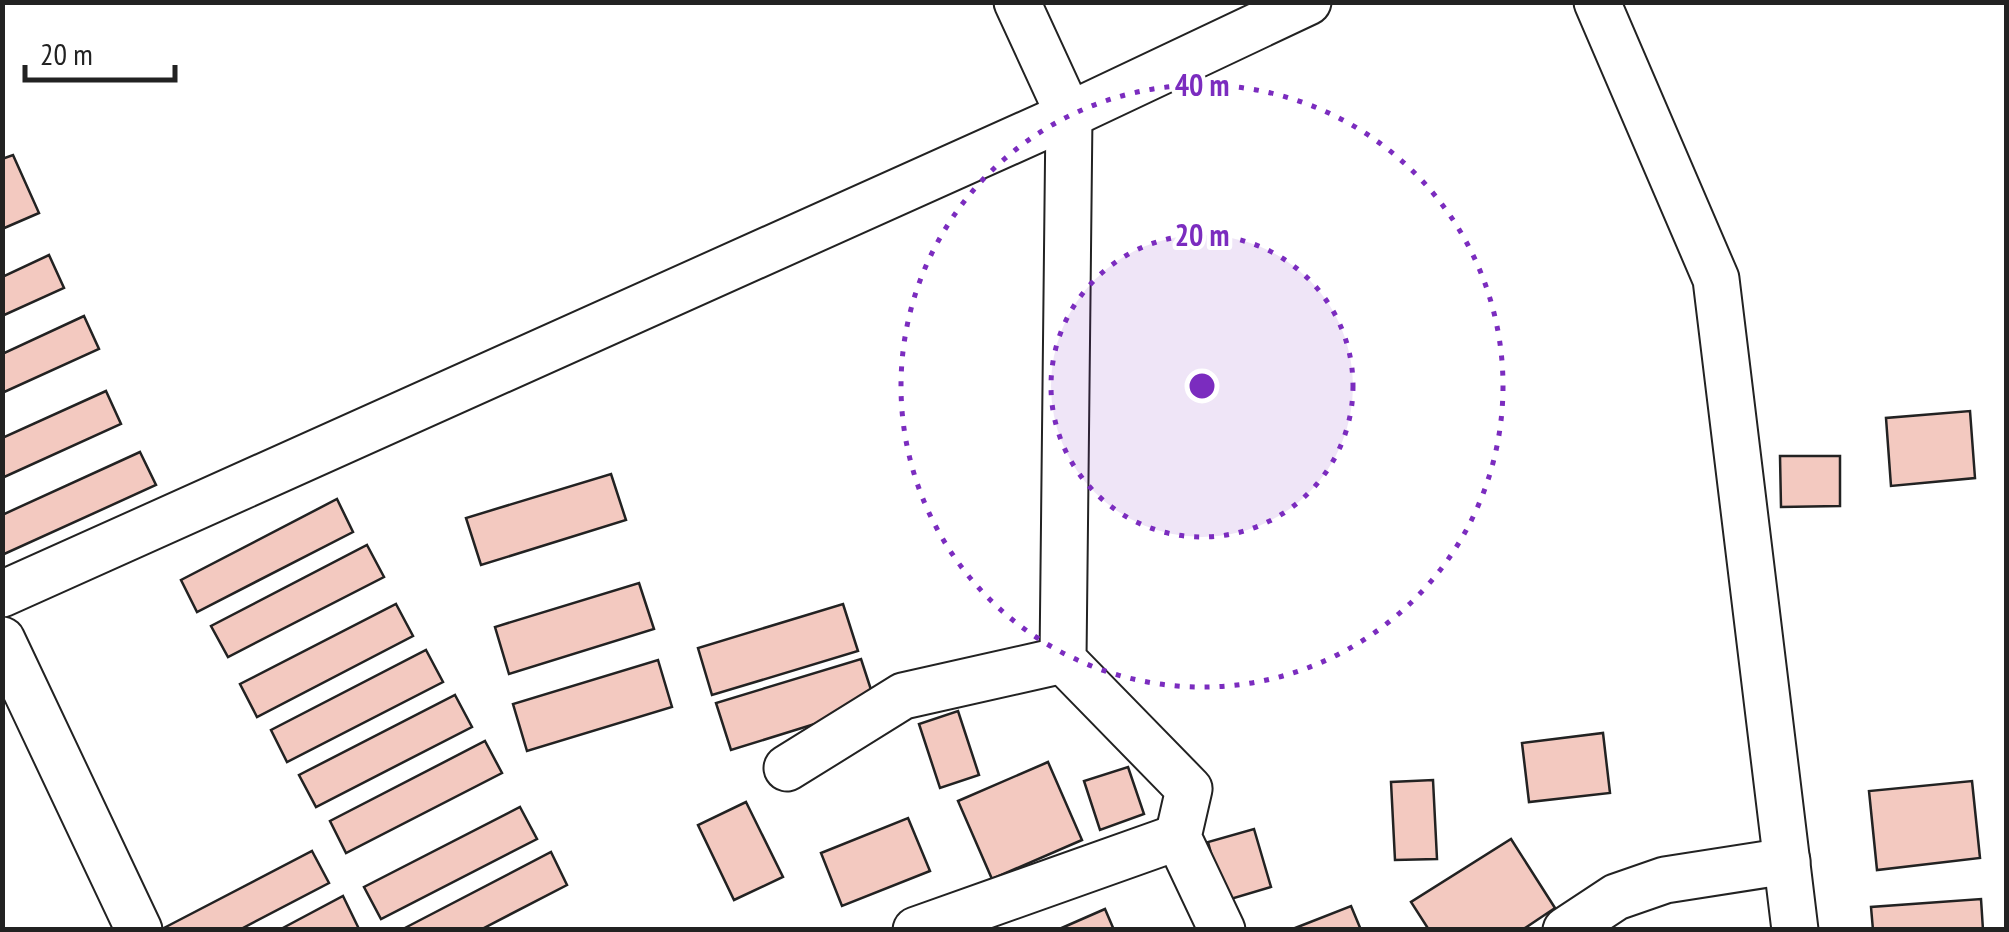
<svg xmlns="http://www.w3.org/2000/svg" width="2009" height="932" font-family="'PT Sans Narrow',sans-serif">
<rect width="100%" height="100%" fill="#fff"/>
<!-- building -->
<g fill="#f3c9c0" stroke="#222" stroke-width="2.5">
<polygon points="13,155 39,213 2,229 2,159"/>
<polygon points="49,255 64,288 2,316 2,277"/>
<polygon points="84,316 99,349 2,393 2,354"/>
<polygon points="106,391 121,424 2,478 2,438"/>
<polygon points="1970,411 1975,478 1891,486 1886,418"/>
<polygon points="140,452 156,485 2,555 2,515"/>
<polygon points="1780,456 1840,456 1840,506 1781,507"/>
<polygon points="611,474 626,520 481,565 466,518"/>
<polygon points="337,499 353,532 197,612 181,580"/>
<polygon points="367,545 384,577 228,657 211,626"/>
<polygon points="639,583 654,629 509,674 495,627"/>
<polygon points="396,604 413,636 257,717 240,684"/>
<polygon points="843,604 858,651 712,695 698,648"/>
<polygon points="426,650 443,682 287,762 271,730"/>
<polygon points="861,659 876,705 731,750 716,703"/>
<polygon points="658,660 672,707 527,751 513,704"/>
<polygon points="455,695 472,727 316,807 299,775"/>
<polygon points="958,711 979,775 940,788 919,724"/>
<polygon points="1603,733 1610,793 1529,802 1522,743"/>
<polygon points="485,741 502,773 346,853 330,821"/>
<polygon points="1048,762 1082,840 992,879 958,801"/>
<polygon points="1128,767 1144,814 1100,830 1084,781"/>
<polygon points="1433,780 1437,859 1395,860 1391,782"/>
<polygon points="1972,781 1980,858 1877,870 1869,791"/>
<polygon points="746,802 783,877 734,900 698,825"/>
<polygon points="520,807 537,839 381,919 364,887"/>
<polygon points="908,818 930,871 842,906 821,853"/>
<polygon points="1254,829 1271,887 1224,901 1208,842"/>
<polygon points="1511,839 1555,908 1522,930 1429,930 1411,902"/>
<polygon points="312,851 329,883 239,930 160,930"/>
<polygon points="551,852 567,885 480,930 401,930"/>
<polygon points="343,896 359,929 279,930"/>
<polygon points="1981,899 1983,930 1873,930 1871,907"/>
<polygon points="1351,906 1361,930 1290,930"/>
<polygon points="1105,909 1114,930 1057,930"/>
</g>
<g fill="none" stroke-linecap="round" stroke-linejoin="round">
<!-- street casing -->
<g stroke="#222" stroke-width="49">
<g id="street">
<polyline points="1017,2 1069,115 1063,660 1189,789 1178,837 1222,930"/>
<polyline points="1597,2 1716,279 1795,930"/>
<polyline points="2,594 1069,115 1308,2"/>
<polyline points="2,640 139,930"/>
<polyline points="787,768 903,696 1063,660"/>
<polyline points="916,930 1178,837"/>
<polyline points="1566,930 1616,897 1665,880 1787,861"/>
</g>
</g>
<!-- street -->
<use href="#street" stroke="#fff" stroke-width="45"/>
</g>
<!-- distance rings -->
<circle cx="1202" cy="386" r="151" fill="#7b2cbf" fill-opacity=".12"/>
<g fill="none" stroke="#7b2cbf" stroke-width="5" stroke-dasharray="5 10">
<circle cx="1202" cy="386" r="151"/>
<circle cx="1202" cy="386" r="301"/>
</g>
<circle cx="1202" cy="386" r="15" fill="#7b2cbf" stroke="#fff" stroke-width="5"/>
<g font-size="30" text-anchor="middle" font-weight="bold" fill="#7b2cbf" stroke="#fff" stroke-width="8" stroke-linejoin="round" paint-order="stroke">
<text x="1202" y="96">40 m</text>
<text x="1202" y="246">20 m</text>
</g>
<!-- border -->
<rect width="2009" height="932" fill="none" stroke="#222222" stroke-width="10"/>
<!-- scale -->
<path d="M25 65v15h150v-15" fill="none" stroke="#222222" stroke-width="5"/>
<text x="40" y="65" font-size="30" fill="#222222" stroke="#ffffff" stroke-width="8" paint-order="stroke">20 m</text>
</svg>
